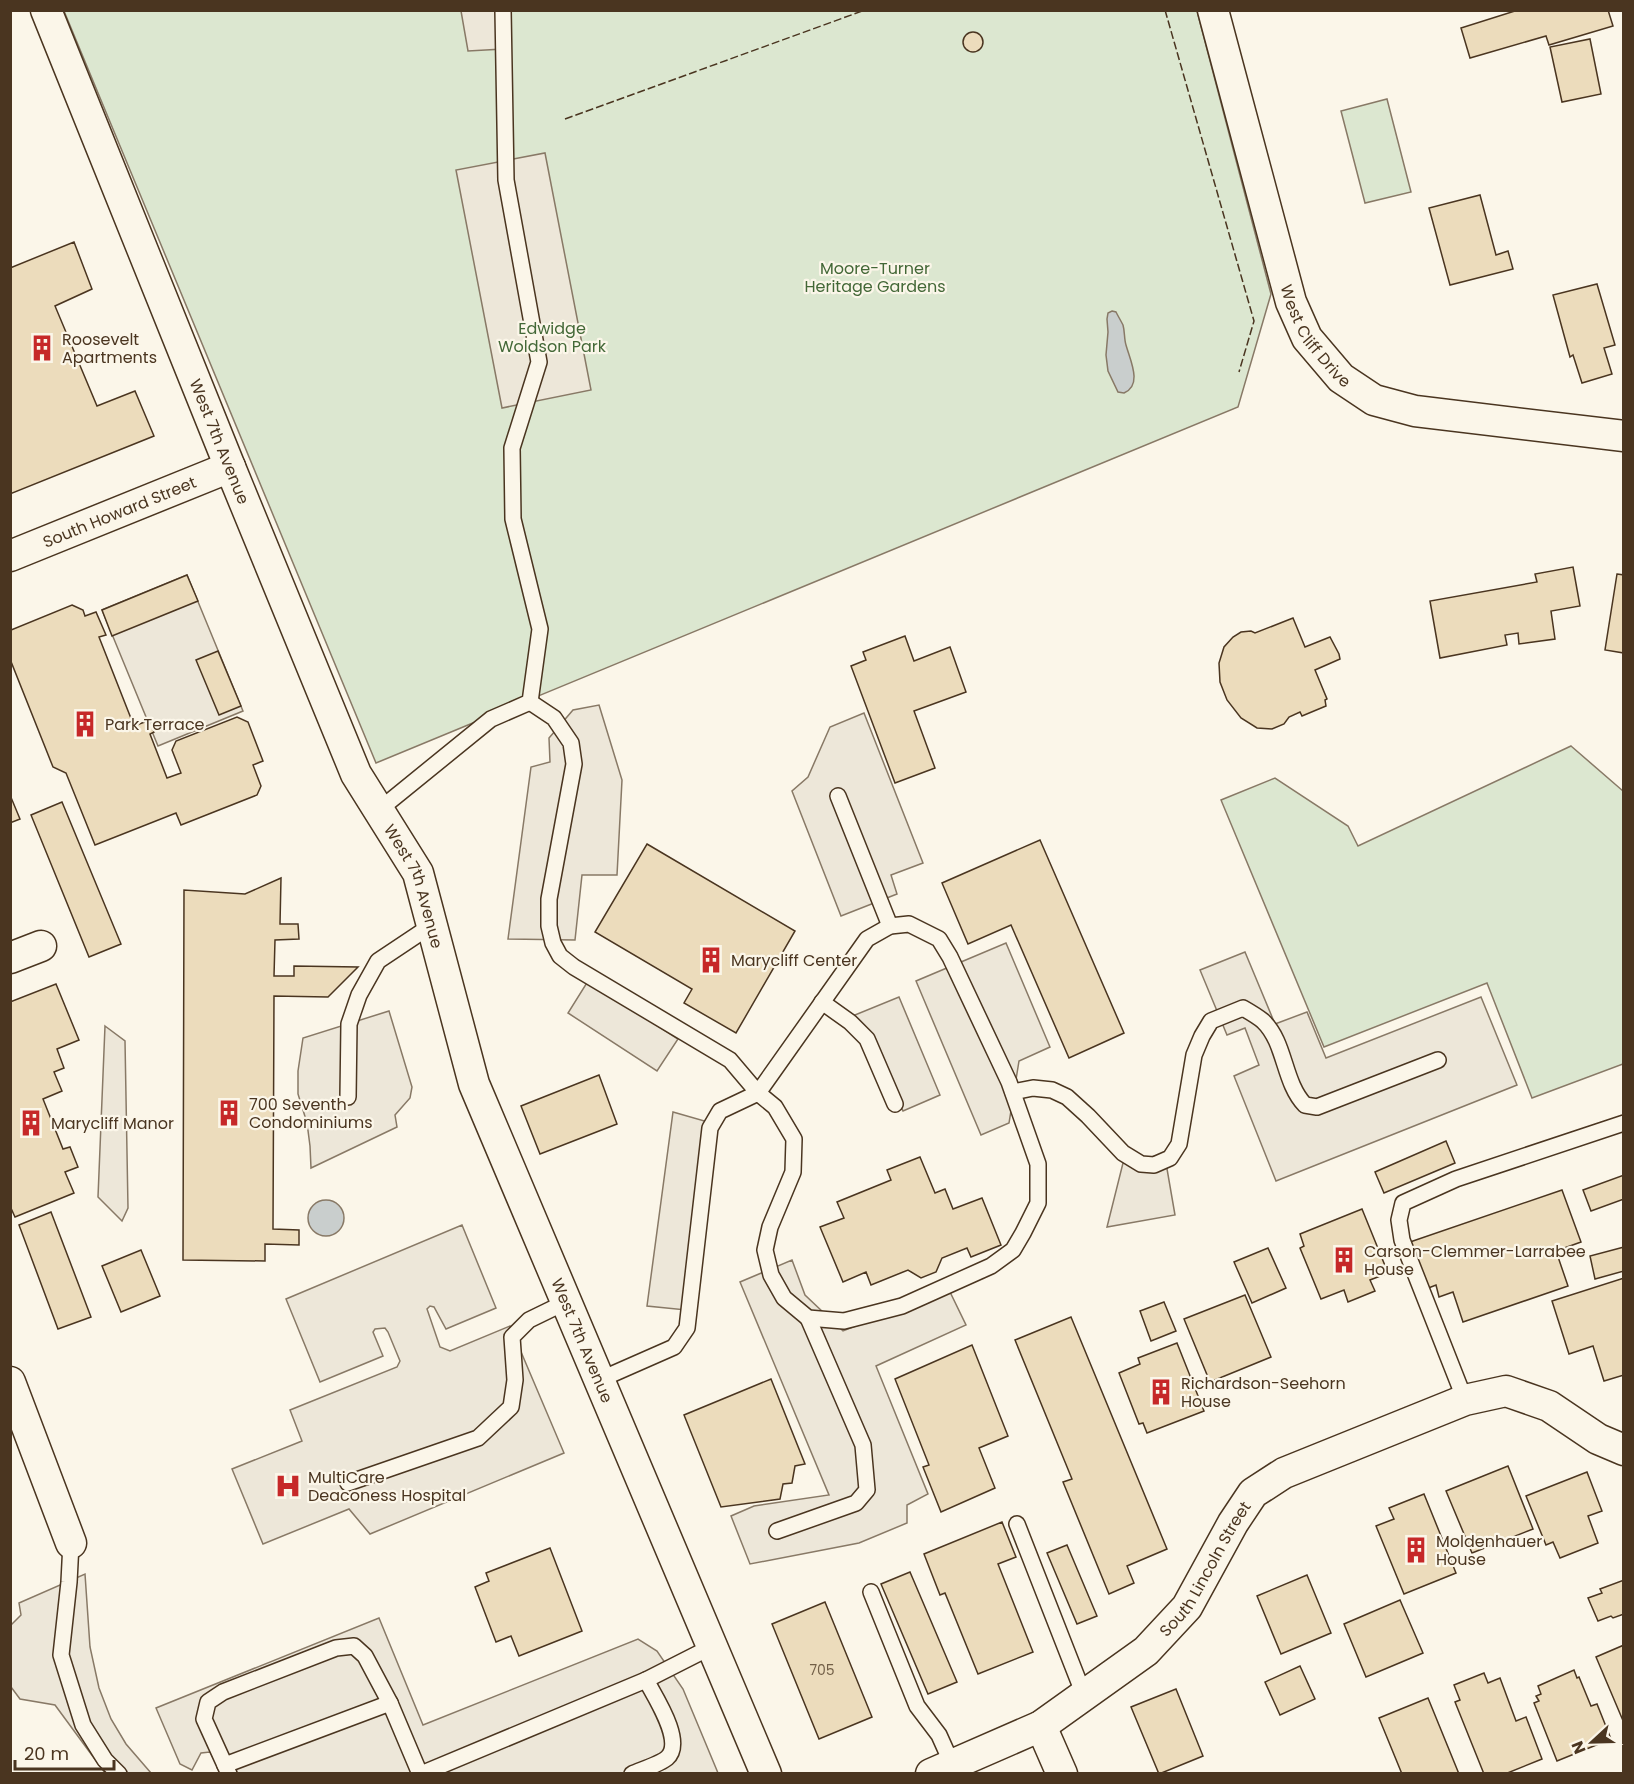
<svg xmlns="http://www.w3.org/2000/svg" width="1634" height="1784" font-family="Poppins,sans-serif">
<rect width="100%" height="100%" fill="#fbf6e9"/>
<!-- green -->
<g fill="#dce7d0" stroke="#887966" stroke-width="1.5">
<polygon points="64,11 1197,11 1271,294 1238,407 376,763"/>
<polygon points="1387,99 1411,192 1365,203 1341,111"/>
<polygon points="1571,746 1623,791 1623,1064 1532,1098 1487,983 1324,1047 1221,800 1275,778 1348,826 1358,846"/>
</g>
<!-- parking -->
<g fill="#ede7d9" stroke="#887966" stroke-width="1.5">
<polygon points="461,11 503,11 503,49 468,51"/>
<polygon points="545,153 591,390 502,408 456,170"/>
<polygon points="187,575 243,711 158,746 102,610"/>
<polygon points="599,705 622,780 617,875 582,875 575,940 508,939 531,767 550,762 549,738 573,710"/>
<polygon points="864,713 923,863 891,875 897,894 841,916 792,791 808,777 830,727"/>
<polygon points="1006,943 1050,1047 1019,1061 1009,1123 981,1135 916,981"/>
<polygon points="1245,952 1275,1024 1307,1012 1326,1058 1481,997 1517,1085 1276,1181 1234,1076 1259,1065 1245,1028 1227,1035 1200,970"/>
<polygon points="588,981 678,1039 657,1071 568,1013"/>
<polygon points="899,997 940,1095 903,1111 871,1036 850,1017"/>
<polygon points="389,1011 412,1087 410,1098 395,1115 397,1127 311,1168 310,1146 307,1123 298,1094 298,1071 303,1038"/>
<polygon points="105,1026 125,1041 128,1208 122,1221 98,1197"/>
<polygon points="673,1112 708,1122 686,1310 647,1306"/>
<polygon points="1124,1159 1166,1163 1175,1215 1107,1227"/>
<polygon points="462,1225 496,1308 446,1329 434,1307 430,1306 427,1309 440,1347 450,1351 510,1326 564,1453 370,1534 349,1509 263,1544 232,1469 302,1441 290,1410 397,1367 400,1361 388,1332 385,1328 375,1329 373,1332 383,1356 320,1382 286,1299"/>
<polygon points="792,1260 805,1295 843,1331 949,1290 966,1325 876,1366 928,1494 907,1505 907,1523 859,1543 750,1564 731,1516 754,1506 829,1495 740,1282"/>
<polygon points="85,1574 90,1647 99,1688 111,1719 126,1744 151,1773 105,1773 55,1705 20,1699 11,1687 10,1626 21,1615 19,1603"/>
<polygon points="379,1618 423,1725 638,1639 657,1651 683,1689 718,1773 222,1774 210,1752 201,1753 192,1770 180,1764 156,1708"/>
</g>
<!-- water -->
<g fill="#c9cecd" stroke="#887966" stroke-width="1.5">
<path d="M1112,311l4,1c2,4 5,9 7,13 2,7 1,14 3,20 4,15 17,40 -2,48l-6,-1 -10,-21 -2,-16 2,-23 -1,-13 1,-6z"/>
<circle cx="326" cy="1218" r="18"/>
</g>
<!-- building -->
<g fill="#ecdcbc" stroke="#4a3520" stroke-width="1.5">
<polygon points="1518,10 1608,10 1613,26 1549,45 1546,36 1470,58 1461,28"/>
<circle cx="973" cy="42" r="10"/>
<polygon points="1590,39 1601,94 1562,102 1550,47"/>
<polygon points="1480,195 1496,255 1508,251 1513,269 1450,285 1429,208"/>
<polygon points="74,242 92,289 55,306 97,406 135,391 154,436 10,494 10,268"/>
<polygon points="1597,284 1615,345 1604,348 1612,374 1582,383 1573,355 1570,357 1553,295"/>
<polygon points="1573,567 1580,606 1551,611 1555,639 1519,644 1518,633 1505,635 1507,645 1440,658 1430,601 1537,582 1535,574"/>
<polygon points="1617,574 1624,575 1624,653 1605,650"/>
<polygon points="187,575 198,601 112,636 102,610"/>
<polygon points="72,605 83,610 85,616 96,612 106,635 99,637 134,726 150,720 154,732 150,734 167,778 181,773 172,750 176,741 237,717 248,722 263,761 253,765 261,786 257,795 181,825 176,813 95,845 66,773 53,767 10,659 11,630"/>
<polygon points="1293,618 1305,647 1330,637 1339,654 1340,659 1315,670 1327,699 1325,700 1326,706 1302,716 1300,712 1289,717 1284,724 1272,729 1257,728 1241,718 1227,700 1220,682 1219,663 1224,647 1233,637 1241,632 1251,631 1255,633"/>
<polygon points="905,636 914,661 950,647 966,692 914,711 935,768 895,783 851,666 866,660 863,652"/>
<polygon points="218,651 241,706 219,715 196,660"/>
<polygon points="10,795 20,819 10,823"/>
<polygon points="62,802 121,944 89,957 31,815"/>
<polygon points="1040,840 1124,1033 1069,1058 1011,925 968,944 942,883"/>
<polygon points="647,844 795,931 736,1033 684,1003 692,989 595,932"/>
<polygon points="281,878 280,924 298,924 299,939 275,940 274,976 294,976 294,966 358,967 328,997 274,996 273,1229 299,1230 299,1245 265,1244 265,1261 183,1260 184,890 245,894"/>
<polygon points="56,984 79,1040 57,1049 64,1068 54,1072 62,1091 43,1099 63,1149 70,1147 78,1167 65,1172 74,1193 15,1217 10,1206 10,1002"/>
<polygon points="599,1075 617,1124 540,1154 521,1106"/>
<polygon points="1446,1141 1455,1163 1384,1193 1375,1172"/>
<polygon points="920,1157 935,1193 945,1189 953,1209 982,1198 1001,1245 971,1257 967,1248 942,1258 936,1272 921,1278 908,1270 871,1285 866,1272 843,1282 820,1227 844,1218 837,1202 891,1180 887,1170"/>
<polygon points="1624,1175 1624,1199 1591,1211 1583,1190"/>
<polygon points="1562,1190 1581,1242 1556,1251 1568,1286 1463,1322 1453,1292 1439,1297 1436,1285 1426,1289 1410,1242"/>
<polygon points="1362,1209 1388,1273 1370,1280 1375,1291 1348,1302 1344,1290 1321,1299 1300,1248 1304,1246 1300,1234"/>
<polygon points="51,1212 91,1317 58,1329 19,1225"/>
<polygon points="1624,1247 1624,1271 1595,1279 1590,1256"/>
<polygon points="1268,1248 1286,1288 1252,1303 1234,1262"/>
<polygon points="141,1250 160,1296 121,1312 102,1266"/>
<polygon points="1624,1278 1624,1375 1604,1381 1593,1346 1569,1354 1552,1301"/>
<polygon points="1245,1295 1271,1357 1210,1382 1184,1319"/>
<polygon points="1164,1302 1176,1331 1151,1341 1140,1311"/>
<polygon points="1071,1317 1167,1549 1127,1566 1134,1583 1109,1594 1063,1482 1072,1479 1015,1340"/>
<polygon points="1177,1343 1204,1411 1147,1433 1143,1423 1139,1424 1119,1373 1140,1364 1138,1358"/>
<polygon points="972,1345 1008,1436 979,1448 995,1488 941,1512 923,1467 929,1465 895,1379"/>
<polygon points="771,1379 805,1464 795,1466 792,1483 783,1484 780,1499 721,1507 684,1415"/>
<polygon points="1508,1466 1533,1529 1472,1553 1446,1491"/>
<polygon points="1587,1472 1602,1511 1588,1516 1598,1543 1560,1558 1553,1542 1546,1545 1526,1496"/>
<polygon points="1424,1494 1456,1573 1404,1594 1376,1526 1394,1519 1389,1508"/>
<polygon points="1002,1522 1016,1557 998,1564 1033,1652 978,1674 945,1593 940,1595 924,1554"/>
<polygon points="1067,1545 1097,1616 1077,1624 1047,1553"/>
<polygon points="550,1548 582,1631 519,1656 511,1636 496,1642 475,1587 489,1581 486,1573"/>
<polygon points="910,1572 957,1682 928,1694 881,1584"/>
<polygon points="1307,1575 1331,1633 1281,1654 1257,1596"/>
<polygon points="1624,1580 1624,1614 1613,1618 1611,1616 1598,1621 1588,1598 1602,1593 1600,1589"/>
<polygon points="1400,1600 1423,1653 1366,1677 1344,1624"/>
<polygon points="825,1602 872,1717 819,1739 772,1624"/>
<polygon points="1624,1645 1624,1723 1596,1657"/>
<polygon points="1300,1666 1315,1699 1280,1715 1265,1682"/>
<polygon points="1574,1670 1577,1678 1579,1677 1591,1706 1597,1704 1611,1739 1557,1761 1534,1703 1539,1701 1536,1696 1541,1694 1538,1686"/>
<polygon points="1484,1673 1488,1683 1500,1678 1516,1721 1526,1717 1542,1759 1505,1774 1484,1774 1455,1702 1460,1700 1454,1685"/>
<polygon points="1176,1689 1203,1756 1159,1774 1131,1707"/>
<polygon points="1428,1698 1459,1774 1402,1774 1379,1718"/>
</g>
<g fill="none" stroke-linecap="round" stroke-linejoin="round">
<!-- lane casing -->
<g stroke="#4a3520" stroke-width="18">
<g id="lane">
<polyline points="530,702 554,718 571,743 574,764 549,899 549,926 553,943 560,956 574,967 730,1060 758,1093 867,939 890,926 909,924 939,939 950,957 1009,1082 1038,1164 1038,1203 1023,1233 1013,1250 991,1266 902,1306 844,1321 808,1318 784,1298 771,1275 765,1250 770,1227 793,1172 794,1139 775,1107 758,1093 720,1111 710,1128 687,1328 674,1347 599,1380"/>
<polyline points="838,796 890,926"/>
<polyline points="379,810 491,719 530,702 540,629 513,519 512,448 539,362 506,180 503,10"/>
<polyline points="822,1002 850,1022 867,1039 895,1104"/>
<path d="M1013,1092l20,-4 19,2 15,7 21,19 35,37 18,11 13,1 16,-7 9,-14 15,-89 8,-19 9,-15 32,-13c7,4 14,8 20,13 23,22 20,61 42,84l12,2 121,-47"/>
<polyline points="348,1097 349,1024 359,995 378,961 432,925"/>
<polyline points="1465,1400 1402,1240 1399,1220 1403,1203 1456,1179 1624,1123"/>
<polyline points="348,1483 478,1438 511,1407 515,1380 512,1337 529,1320 566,1302"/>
<polyline points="1017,1524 1084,1695"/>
<polyline points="777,1531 856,1503 867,1490 863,1445 808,1318"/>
<polyline points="71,1543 69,1582 61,1655 83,1725 105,1760 119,1774"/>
<polyline points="871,1592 917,1706 939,1735 952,1764"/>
<polyline points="225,1765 390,1703"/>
<polyline points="229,1774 204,1719 208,1702 223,1692 336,1648 354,1646 365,1656 390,1703 420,1774"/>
<polyline points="421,1774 646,1680 711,1647"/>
<path d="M632,1774c9,-4 28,-10 35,-16 18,-16 -12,-61 -21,-78"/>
</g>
</g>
<!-- street casing -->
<g stroke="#4a3520" stroke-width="33">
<g id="street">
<path id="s1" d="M46,10l184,457 126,307 62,99 56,211 292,690"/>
<path id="s2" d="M1213,10l78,292 16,36 34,40 33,22 41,11 209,25"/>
<path id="s3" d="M10,556l220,-89"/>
<polyline points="10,958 41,946"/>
<polyline points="10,1382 71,1543"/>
<polyline points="1041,1726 1062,1774"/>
<path id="s4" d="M931,1774l110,-48 105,-75 41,-44 46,-84 20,-30 31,-20 181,-73 41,-9 43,15 49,33 26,11"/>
</g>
</g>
<!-- lane -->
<use href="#lane" stroke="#fbf6e9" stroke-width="15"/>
<!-- street -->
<use href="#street" stroke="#fbf6e9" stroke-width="30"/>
<!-- fence -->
<g stroke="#4a3520" stroke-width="1.5" stroke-dasharray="8 3" stroke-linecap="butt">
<polyline points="1165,10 1254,321 1239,372"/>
<polyline points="565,119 865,10"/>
</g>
</g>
<!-- icons -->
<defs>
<g id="building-bare" transform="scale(2.07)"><path d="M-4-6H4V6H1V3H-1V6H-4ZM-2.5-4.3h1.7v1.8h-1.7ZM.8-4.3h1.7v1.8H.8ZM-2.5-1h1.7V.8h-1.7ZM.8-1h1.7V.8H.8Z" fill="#c62828" stroke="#fbf6e9" stroke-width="2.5" paint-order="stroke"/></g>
<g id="hospital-bare" transform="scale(2.07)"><path d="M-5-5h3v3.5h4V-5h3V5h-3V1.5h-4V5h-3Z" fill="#c62828" stroke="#fbf6e9" stroke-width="2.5" paint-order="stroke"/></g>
</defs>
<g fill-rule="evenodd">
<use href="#building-bare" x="42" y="348"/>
<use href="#building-bare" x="85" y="724"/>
<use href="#building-bare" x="711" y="960"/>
<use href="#building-bare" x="229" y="1113"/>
<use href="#building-bare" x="31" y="1123"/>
<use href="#building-bare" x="1344" y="1260"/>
<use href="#building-bare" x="1161" y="1392"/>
<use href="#hospital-bare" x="288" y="1486"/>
<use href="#building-bare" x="1416" y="1550"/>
</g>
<g text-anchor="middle" stroke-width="4.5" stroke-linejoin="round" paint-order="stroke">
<!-- number labels -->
<g font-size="14" fill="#725f47">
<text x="822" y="1675">705</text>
</g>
<!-- park labels -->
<g font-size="16" fill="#436837" stroke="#fbf6e9">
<text x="875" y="274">Moore-Turner<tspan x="875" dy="18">Heritage Gardens</tspan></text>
<text x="552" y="334">Edwidge<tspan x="552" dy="18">Woldson Park</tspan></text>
</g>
<!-- street labels -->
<g font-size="16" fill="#4a3520" stroke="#fbf6e9">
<text dy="6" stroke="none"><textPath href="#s2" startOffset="344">West Cliff Drive</textPath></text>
<text dy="6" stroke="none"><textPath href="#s1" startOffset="465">West 7th Avenue</textPath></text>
<text dy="6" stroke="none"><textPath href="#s3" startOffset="118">South Howard Street</textPath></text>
<text dy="6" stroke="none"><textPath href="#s1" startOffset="952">West 7th Avenue</textPath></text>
<text dy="6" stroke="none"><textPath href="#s1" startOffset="1438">West 7th Avenue</textPath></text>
<text dy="6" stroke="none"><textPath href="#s4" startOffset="351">South Lincoln Street</textPath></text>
</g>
<!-- poi labels -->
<g font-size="16" fill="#4a3520" stroke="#fbf6e9" text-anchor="start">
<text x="62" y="345">Roosevelt<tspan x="62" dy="18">Apartments</tspan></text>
<text x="105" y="730">Park Terrace</text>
<text x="731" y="966">Marycliff Center</text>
<text x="249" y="1110">700 Seventh<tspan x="249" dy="18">Condominiums</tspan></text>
<text x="51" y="1129">Marycliff Manor</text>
<text x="1364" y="1257">Carson-Clemmer-Larrabee<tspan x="1364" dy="18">House</tspan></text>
<text x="1181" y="1389">Richardson-Seehorn<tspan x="1181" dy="18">House</tspan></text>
<text x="308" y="1483">MultiCare<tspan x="308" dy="18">Deaconess Hospital</tspan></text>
<text x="1436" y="1547">Moldenhauer<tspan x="1436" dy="18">House</tspan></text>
</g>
</g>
<!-- border -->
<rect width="1634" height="1784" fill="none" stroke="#4a3520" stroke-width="24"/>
<!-- north arrow -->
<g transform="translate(1592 1742) rotate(248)" stroke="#fbf6e9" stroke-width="4.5" paint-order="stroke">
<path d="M0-4.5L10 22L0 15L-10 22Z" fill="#4a3520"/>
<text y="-9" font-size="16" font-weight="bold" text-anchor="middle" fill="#4a3520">N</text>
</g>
<!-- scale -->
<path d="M15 1760v9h99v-9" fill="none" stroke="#4a3520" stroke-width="3"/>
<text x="24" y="1760" font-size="18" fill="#4a3520" stroke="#fbf6e9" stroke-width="4.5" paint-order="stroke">20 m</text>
</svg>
